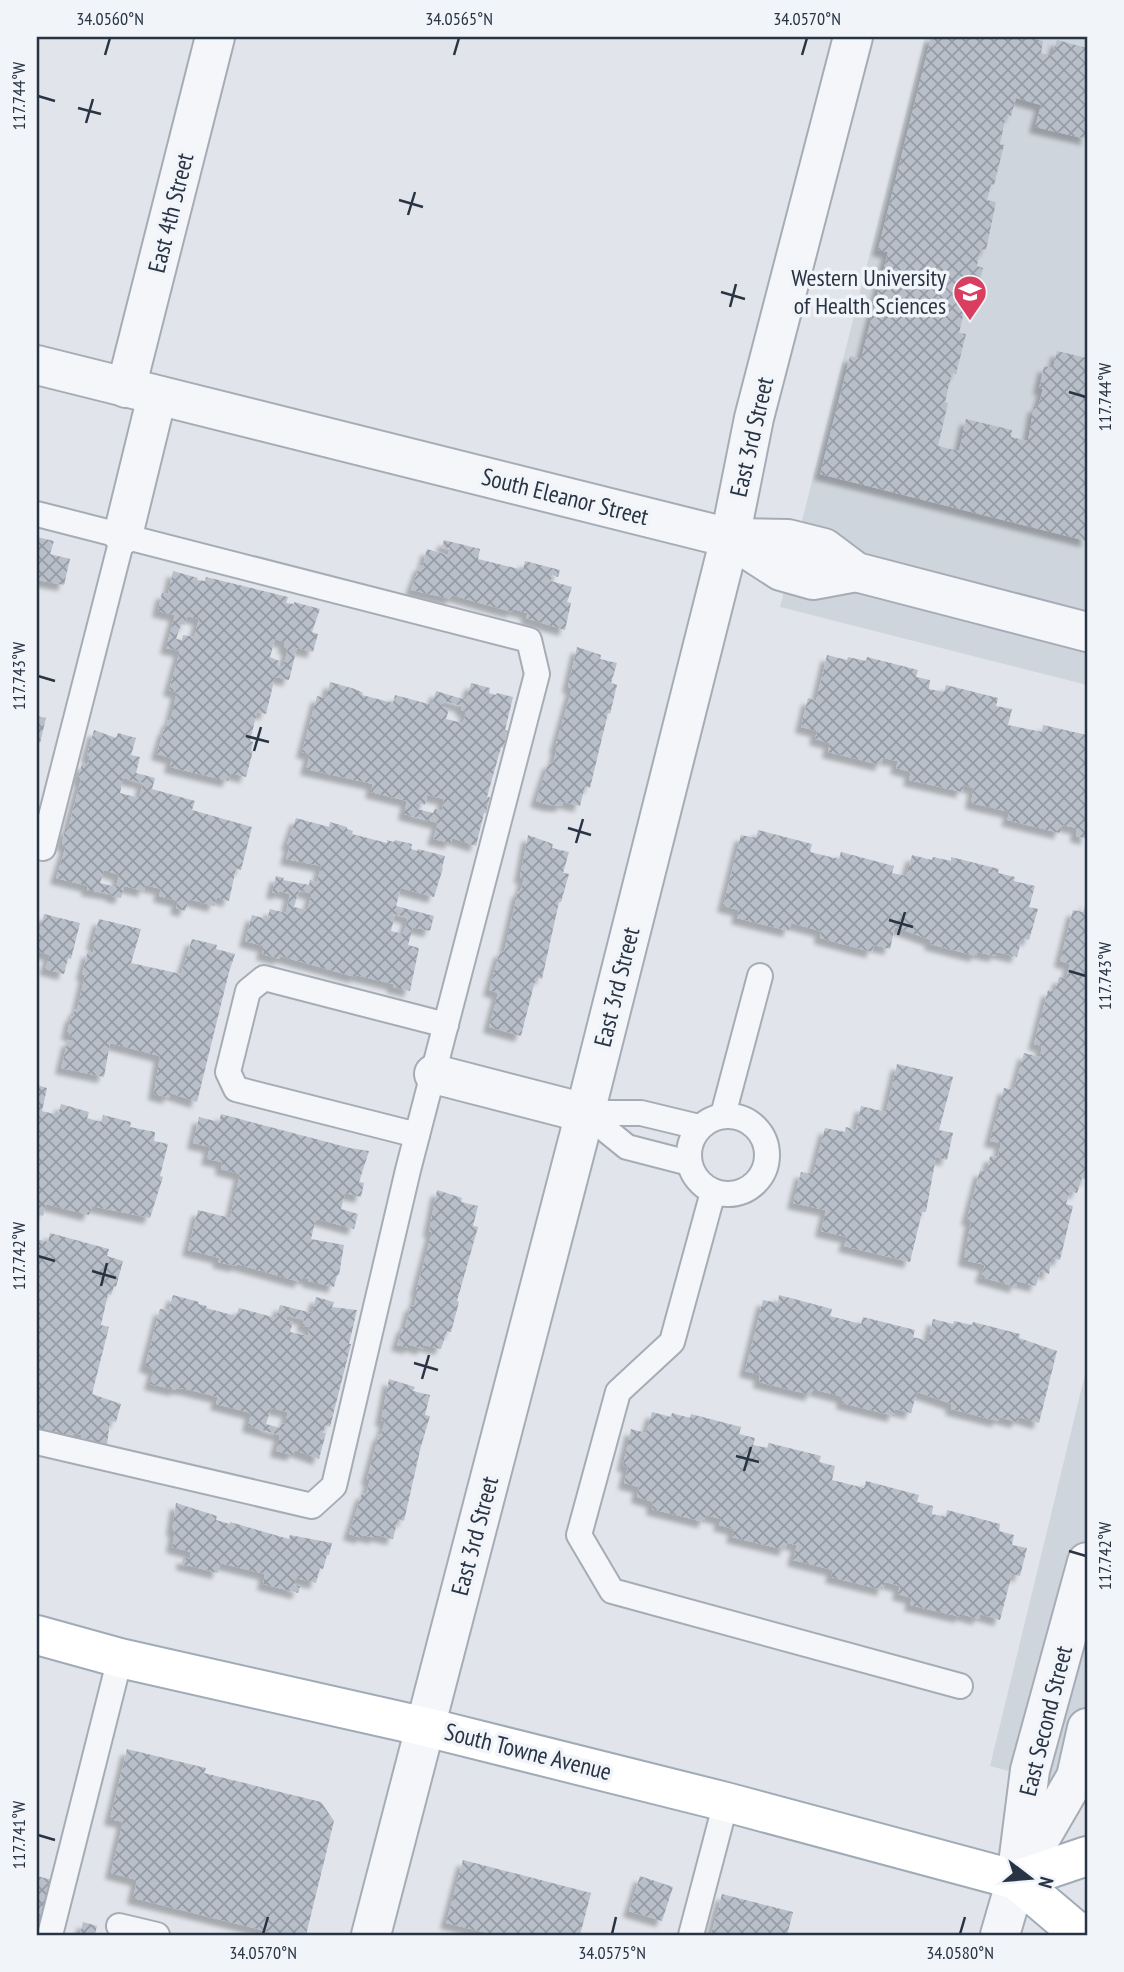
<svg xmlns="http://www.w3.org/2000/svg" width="1124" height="1972" font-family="'PT Sans Narrow',sans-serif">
<defs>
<pattern id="building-cross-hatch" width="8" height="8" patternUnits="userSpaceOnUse" patternTransform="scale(1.75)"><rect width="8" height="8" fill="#b8bfc9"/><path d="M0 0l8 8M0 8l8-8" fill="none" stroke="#969ca5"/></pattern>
<filter id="shadow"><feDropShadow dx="-6" dy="6" stdDeviation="2" flood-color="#0004"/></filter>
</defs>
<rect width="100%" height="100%" fill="#e1e5eb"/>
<!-- built -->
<g fill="#cfd5dd">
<polygon points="925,37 1087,37 1087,685 780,607"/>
<polygon points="1087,1366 1087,1792 990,1766"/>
</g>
<!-- building -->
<g fill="url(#building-cross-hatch)" fill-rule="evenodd" filter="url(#shadow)">
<polygon points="931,37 1027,37 1043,41 1041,53 1052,56 1057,40 1087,48 1087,139 1035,127 1041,105 1016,98 1011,116 1006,115 1000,144 1004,145 994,185 991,184 987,200 996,202 986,250 980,249 977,266 983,268 974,304 966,303 959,333 966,334 956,374 952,372 945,402 948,403 938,446 959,451 966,419 1012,430 1011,437 1028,441 1034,406 1038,407 1043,389 1039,389 1044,366 1053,368 1057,351 1087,358 1087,541 820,474 850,356 861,359 888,252 878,250"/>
<polygon points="37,537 54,541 50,554 70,559 64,585 37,580"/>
<polygon points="444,540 480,549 478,559 523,570 525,561 560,570 558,577 552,575 551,581 572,587 567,602 571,603 565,630 526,618 528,613 513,609 512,612 452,595 452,599 411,590 420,565 423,565 427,549 448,555 450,548 442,547"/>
<path d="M173,571l25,7 -1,2 8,1 1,-4 82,20 -2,6 8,1v-2l26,7 -8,23 6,2 -5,18 -16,-4 -8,32 -14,-3 -9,37 -9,-2 -7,29 3,1 -2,9h2l-7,26 -15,-4 -3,8 -58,-14 2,-9 -15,-4 7,-25h2l2,-9 2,1 7,-29 -8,-2 11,-39 -14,-3 9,-33 -17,-4 4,-18 6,1zM187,616l12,3 -5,18 -11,-2 -1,5 -6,-1 5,-15 4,1zM275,639l10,3 -1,5 4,2 -5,18 -5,-1 1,-5 -9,-4z"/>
<polygon points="577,647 601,655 600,659 617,663 611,683 617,685 610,714 608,713 590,788 585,786 580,806 563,802 562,806 549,805 536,801 549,762 553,763 557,748 555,748 572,688 568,687"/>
<polygon points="827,655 847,660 848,657 866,661 867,657 918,670 916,677 930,680 929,689 944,692 946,685 998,698 996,706 1012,709 1008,725 1042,732 1043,725 1087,735 1087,839 1076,836 1077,828 1062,825 1060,833 1007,820 1010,812 971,803 974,788 964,785 962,792 909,780 911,772 896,768 898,761 883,758 881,765 828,752 830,743 815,739 817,731 801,727 808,698 816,701"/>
<path d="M330,682l25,7 8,4 -1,2 31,8 2,-8 37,10 4,-14 30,9 5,-17 19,5 -1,5 7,2 1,-2 16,4 -8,33 3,1 -5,17 -2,-1 -14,50h3l-4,16h-2l-8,33 -24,-8 -1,5 -18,-4 5,-16 -34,-9 3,-13 -36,-9 2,-8 -67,-15 4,-15 -8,-2 15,-56 9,2zM444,701l18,5 -1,4 5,1 -3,12 -17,-4 3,-10 -7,-2zM427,795l17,4 -2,12 -7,-2 -2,4 -16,-4v-6l8,2z"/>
<polygon points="37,716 46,718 40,743 37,742"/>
<path d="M94,730l22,8 2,-5 18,5 -5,17 9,2 -4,16 19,5 -3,11 43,12 -3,9 60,17 -11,43 -5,-2 -7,33 -12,-4 -3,9 -25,-7 -4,12 -9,-3 2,-7 -19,-5 2,-7 -16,-4 -1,6 -20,-5 -3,12 -9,-2v-2l-25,-4 1,-4 -32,-8 10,-32 -4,-2 3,-15h3l13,-50h-3l4,-16 5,2 3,-9h-3zM123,778l20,5 -4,15 -19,-5zM104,870l15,5 -3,12 -16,-4z"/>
<path d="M296,818l33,9 1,-5 17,5v2l6,2 -1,3 35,9v-3l7,2 1,-2 17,4 -1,5 6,2 1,-2 27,7 -3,12h1l-9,29 -33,-9 -5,18 38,10 -4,15 -17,-4 -5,18 11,3 -9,43 -17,-4v-3l-37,-9 -1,2 -75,-21v3l-18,-5 2,-8 -19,-5 7,-26 15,4 3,-10 16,4 4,-19 -11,-3 -1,3 -6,-2 4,-16 8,2 -1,2 26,5 1,-5 7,2 4,-16 -35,-7 4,-14 -3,-1zM299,890l13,4 -5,16 -13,-3zM395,914l13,4 -5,16 -12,-3z"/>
<polygon points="758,830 812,844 810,852 839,859 841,852 894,866 892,873 906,876 912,855 932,860 933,857 951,861 951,857 999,869 998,873 1015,877 1014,881 1035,886 1029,907 1038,909 1029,940 1022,938 1017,957 997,952 995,956 977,952 976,956 930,944 931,940 895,927 890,949 874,945 872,952 820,938 821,931 791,923 789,931 737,918 739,910 723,906 741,835 756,838"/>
<polygon points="528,835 553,844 552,848 569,852 563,873 569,874 561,902 559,902 542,979 536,977 521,1036 489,1027 498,993 489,990 500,951 504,952 518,891 520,892 524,878 520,877"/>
<polygon points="1087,899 1087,1180 1082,1178 1077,1193 1070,1191 1066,1204 1073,1206 1060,1260 1052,1258 1049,1274 1040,1271 1036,1286 1017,1281 1016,1287 981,1277 985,1265 964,1260 971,1220 967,1219 980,1170 987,1172 990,1156 998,1157 1001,1143 990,1141 1004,1088 1014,1090 1024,1053 1040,1057 1042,1046 1034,1044 1048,990 1055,992 1059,977 1066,979 1070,964 1060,961 1073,910 1083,912"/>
<polygon points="44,914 80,923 71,959 68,958 64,974 45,969 50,955 37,951 37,929 40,930"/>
<polygon points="99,919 141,929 131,963 181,974 192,939 217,945 216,949 235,954 229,972 197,1102 170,1093 169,1098 154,1094 160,1056 110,1043 104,1077 61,1068 68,1040 72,1041 73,1035 67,1034 71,1016 73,1016 75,1009 77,1010 85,975 82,974 88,951 93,953 95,944 92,944"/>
<polygon points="897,1064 953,1077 939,1130 953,1133 947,1160 936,1157 926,1212 922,1212 910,1262 844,1246 847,1237 821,1231 826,1210 793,1203 801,1172 813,1174 825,1128 845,1132 846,1127 856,1130 861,1106 886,1112"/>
<polygon points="37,1085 47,1088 42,1111 58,1115 61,1104 89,1112 87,1118 101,1122 103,1115 131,1122 130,1127 155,1132 154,1141 168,1144 160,1176 163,1177 150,1218 92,1206 89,1215 46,1204 43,1216 37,1214"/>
<polygon points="221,1114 350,1148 369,1151 359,1182 364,1183 361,1197 345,1193 341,1209 358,1214 354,1229 318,1219 315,1222 311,1239 344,1245 339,1275 337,1275 334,1287 308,1281 309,1279 302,1277 300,1282 237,1264 236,1266 218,1262 220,1258 188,1250 198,1210 230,1218 240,1174 221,1169 222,1162 207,1159 210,1147 193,1143 199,1117 219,1122"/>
<polygon points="437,1190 462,1198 461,1202 478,1206 473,1226 478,1227 457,1301 459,1302 451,1332 447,1331 441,1349 424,1345 423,1349 410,1345 410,1348 397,1345 403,1326 405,1327 411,1305 414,1305 418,1291 416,1291 432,1232 429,1231"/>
<polygon points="50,1233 109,1249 107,1256 123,1261 116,1287 114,1286 111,1295 108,1294 101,1325 109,1327 92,1394 121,1404 116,1422 110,1421 107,1445 81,1438 82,1435 74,1433 72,1439 37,1427 37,1239 48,1242"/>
<path d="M173,1295l26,7 -1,2 9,2 -1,2 30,8 3,-8 37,10 4,-13 32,8 4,-16 18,5 -2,5 25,3 -8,34h2l-21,83 -5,-2 -2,8h3l-7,26 -24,-9 -2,5 -17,-4 4,-16 -32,-9 3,-13 -35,-9 2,-7 -32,-8 -10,-1v2l-26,-6 4,-15 -9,-3 15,-57 9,1zM287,1315l17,4 -1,7 7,1 -2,9 -18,-4 3,-10 -7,-2zM271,1408l17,4 -3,12 -4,-1 -1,5 -14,-4z"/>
<polygon points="779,1295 832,1309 830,1316 861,1324 863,1317 915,1330 913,1337 928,1341 933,1319 953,1324 954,1321 972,1325 973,1322 1020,1334 1019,1338 1057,1351 1039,1423 1019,1417 1017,1422 999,1417 998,1421 951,1409 952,1404 917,1392 911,1413 895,1409 894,1416 842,1403 843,1397 813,1389 811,1395 759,1382 760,1375 745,1371 763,1300 778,1303"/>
<polygon points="389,1379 415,1387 413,1391 430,1395 425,1415 430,1416 421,1446 404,1521 398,1519 393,1539 376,1535 376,1538 362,1535 361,1538 349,1534 362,1493 366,1494 370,1480 367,1479 379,1434 381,1435 385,1421 381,1420"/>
<polygon points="652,1412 671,1417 672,1413 690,1418 691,1414 741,1427 739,1434 755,1438 753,1445 767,1448 769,1443 821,1456 819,1462 835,1466 832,1480 864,1488 866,1481 919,1495 917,1502 933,1506 932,1514 946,1517 947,1510 1000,1524 999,1531 1014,1535 1012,1545 1027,1548 1020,1576 1012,1574 1000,1620 980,1614 979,1619 961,1614 961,1617 910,1605 912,1598 898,1594 900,1586 885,1582 883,1590 831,1577 833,1570 793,1560 797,1545 787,1543 785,1550 732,1537 734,1529 719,1525 721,1519 706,1515 704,1522 652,1509 653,1502 637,1497 639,1487 624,1483 628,1467 623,1465 631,1429 646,1433"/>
<polygon points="176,1503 217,1516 216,1520 230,1524 230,1522 289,1539 290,1535 332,1543 329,1555 327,1555 323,1569 320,1568 316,1583 296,1578 294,1585 300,1586 298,1593 263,1584 265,1574 220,1563 218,1573 182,1564 183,1557 190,1559 191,1552 172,1547 175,1531 172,1530"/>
<polygon points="127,1749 206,1768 204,1773 321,1802 334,1821 306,1935 269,1935 270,1932 133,1898 137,1880 111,1873 123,1822 110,1819"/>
<polygon points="463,1860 591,1893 580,1935 496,1935 446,1923"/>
<polygon points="37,1876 56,1881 47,1919 37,1916"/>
<polygon points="640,1876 673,1887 662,1921 629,1911"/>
<polygon points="722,1894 793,1912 787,1935 711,1935"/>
<polygon points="83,1922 97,1926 95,1935 80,1935"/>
</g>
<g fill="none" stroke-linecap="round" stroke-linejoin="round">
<!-- service casing -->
<g stroke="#a6acb6" stroke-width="28">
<g id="service">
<polyline points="37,514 529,640 537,674 408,1170 334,1486 312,1506 37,1442"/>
<polyline points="43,848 123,535"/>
<polyline points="585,1113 627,1147 689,1163"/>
<polyline points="585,1113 641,1113 699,1127"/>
<polyline points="723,1115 760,976"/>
<circle cx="728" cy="1155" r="39"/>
<polyline points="417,1135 236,1089 228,1072 248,991 264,978 446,1025"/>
<polyline points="713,1192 672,1342 618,1392 579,1535 612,1591 960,1686"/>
<polyline points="119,1926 157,1935"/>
<polyline points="50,1935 120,1658"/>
<polyline points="691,1935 726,1802"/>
</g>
</g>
<!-- minor casing -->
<g stroke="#a6acb6" stroke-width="42">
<g id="minor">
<polyline points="37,365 730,538 788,539 824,548 856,572 1087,632"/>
<polyline points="126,388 215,37"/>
<polyline points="123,535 157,396"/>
<polyline points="730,538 781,571 813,580 856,572"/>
<polyline points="434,1074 585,1113"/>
<polyline points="1026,1863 1076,1777 1087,1728"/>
<polyline points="371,1935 585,1113 730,538 754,418 853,37"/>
<polyline points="1000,1935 1016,1880 1030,1770 1087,1562"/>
</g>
</g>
<!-- primary casing -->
<g stroke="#9fabb7" stroke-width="42">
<g id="primary">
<polyline points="37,1635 120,1658 426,1727 726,1802 1016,1880 1075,1930 1087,1933"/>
<polyline points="1016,1880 1087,1856"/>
</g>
</g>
<!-- service -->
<use href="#service" stroke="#f4f6f9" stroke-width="24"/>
<!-- minor -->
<use href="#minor" stroke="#f4f6f9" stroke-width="38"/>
<!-- primary -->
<use href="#primary" stroke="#fff" stroke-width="38"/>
</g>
<!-- ticks -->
<path fill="none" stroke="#283444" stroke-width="2.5" d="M105,55l5,-17M454,55l5,-17M802,55l5,-17M38,96l17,5M78,108l23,6M86,123l7,-24M399,200l24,7M408,215l7,-23M721,292l24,7M730,307l6,-23M1069,392l17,5M38,676l17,5M246,736l23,6M254,751l7,-24M568,828l23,7M576,843l7,-24M889,920l24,7M898,935l7,-23M1069,971l17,5M38,1256l17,5M92,1271l24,7M101,1286l6,-23M414,1363l24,7M422,1379l7,-24M736,1456l23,6M744,1471l7,-24M1069,1551l17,5M38,1835l17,5M263,1934l5,-17M612,1934l4,-17M960,1934l5,-17"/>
<!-- icons -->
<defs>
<g id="university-pin" transform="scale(1.75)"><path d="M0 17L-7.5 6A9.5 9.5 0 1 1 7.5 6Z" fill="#d93d5f" stroke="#f1f4f8"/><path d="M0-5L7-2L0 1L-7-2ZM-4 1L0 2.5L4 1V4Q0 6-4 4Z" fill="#fff"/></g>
</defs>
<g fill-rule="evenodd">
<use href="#university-pin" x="970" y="292"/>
</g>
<g text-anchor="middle" stroke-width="7" stroke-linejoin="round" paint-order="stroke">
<!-- street labels -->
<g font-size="24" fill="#283444" stroke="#f1f4f8">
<text transform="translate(171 213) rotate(-76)" y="8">East 4th Street</text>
<text transform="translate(752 437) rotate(-77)" y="8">East 3rd Street</text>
<text transform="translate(565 497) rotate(14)" y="8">South Eleanor Street</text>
<text transform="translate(617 987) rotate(-76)" y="8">East 3rd Street</text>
<text transform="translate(475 1536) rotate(-75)" y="8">East 3rd Street</text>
<text transform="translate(1046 1721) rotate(-76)" y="8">East Second Street</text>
<text transform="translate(528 1752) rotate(14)" y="8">South Towne Avenue</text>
</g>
<!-- poi labels -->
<g font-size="24" fill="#283444" stroke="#f1f4f8" text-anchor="end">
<text x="946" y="286">Western University<tspan x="946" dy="28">of Health Sciences</tspan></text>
</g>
</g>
<!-- border -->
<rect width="1124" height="1972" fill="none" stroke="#f1f4f8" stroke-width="77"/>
<!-- north arrow -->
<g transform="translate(1030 1878) rotate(106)" stroke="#f1f4f8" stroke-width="5" paint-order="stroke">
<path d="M0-5L12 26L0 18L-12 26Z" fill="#283444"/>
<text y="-10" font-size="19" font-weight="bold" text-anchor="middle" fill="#283444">N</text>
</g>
<rect x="38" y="38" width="1048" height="1896" fill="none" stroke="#283444" stroke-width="2.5"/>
<g font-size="18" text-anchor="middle" fill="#283444">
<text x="110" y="25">34.0560°N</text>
<text x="459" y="25">34.0565°N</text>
<text x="807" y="25">34.0570°N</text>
<text transform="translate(19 96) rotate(-90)" y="6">117.744°W</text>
<text transform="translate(1105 397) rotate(-90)" y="6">117.744°W</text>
<text transform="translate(19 676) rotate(-90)" y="6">117.743°W</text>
<text transform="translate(1105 976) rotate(-90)" y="6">117.743°W</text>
<text transform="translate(19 1256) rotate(-90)" y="6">117.742°W</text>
<text transform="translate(1105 1556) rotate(-90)" y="6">117.742°W</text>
<text transform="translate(19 1835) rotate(-90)" y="6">117.741°W</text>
<text x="263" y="1959">34.0570°N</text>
<text x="612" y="1959">34.0575°N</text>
<text x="960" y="1959">34.0580°N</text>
</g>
</svg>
